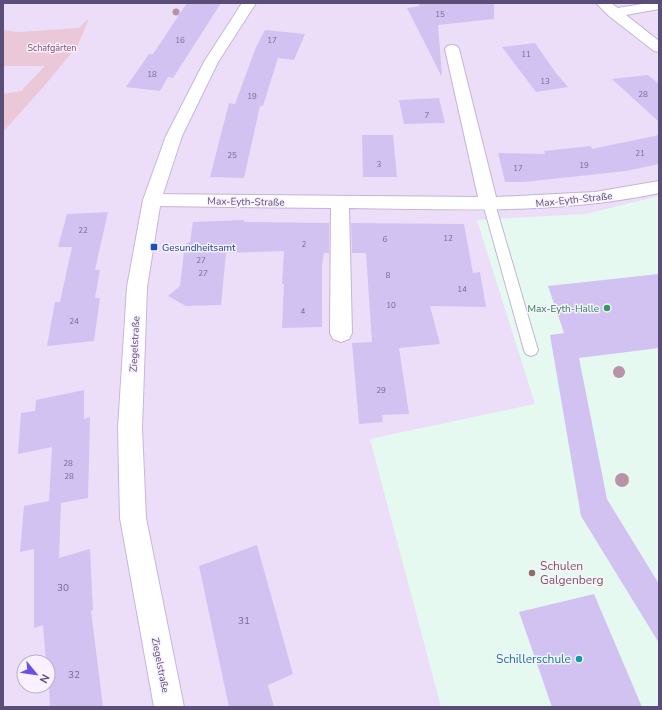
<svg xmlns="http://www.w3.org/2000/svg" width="662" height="710" font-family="'Nunito Sans',sans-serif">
<rect width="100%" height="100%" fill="#f4eafc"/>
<!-- residential -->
<path fill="#ecdef9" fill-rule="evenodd" d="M3,3h656v704h-656zM24,662h24v24h-24z"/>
<!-- education -->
<polygon fill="#e6f9f1" points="659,196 659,707 441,707 370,439 535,404 477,220 586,214"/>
<!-- green -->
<polygon fill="#ebc8d8" points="89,18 78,45 45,85 3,132 3,94 21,91 45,66 3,66 3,30 18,32 79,28"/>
<!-- building -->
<g fill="#d2c2f2">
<polygon points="187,3 221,3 173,78 168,77 160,91 126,87 149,54 153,54"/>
<polygon points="418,3 494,3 494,19 438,25 442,75 441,75 407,8 420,6"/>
<polygon points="265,30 305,34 294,60 278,58 263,106 260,106 244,178 210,177 229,103 235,104 256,47"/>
<polygon points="535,43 556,73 568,87 536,92 502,47"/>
<polygon points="648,75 659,84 659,122 612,79"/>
<polygon points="439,98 445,123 404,124 399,100"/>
<polygon points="362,135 393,135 397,177 363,177"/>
<polygon points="659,135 659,164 626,171 524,182 505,182 498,153 545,154 544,151 591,146 592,149"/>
<polygon points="108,212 95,270 100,270 95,298 100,298 94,341 47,346 55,302 60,302 72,247 58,247 67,214"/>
<polygon points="244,220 244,222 329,223 329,253 324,253 322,265 322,327 282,328 284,284 282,284 284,251 226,253 221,305 186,306 168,296 180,286 185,244 190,242 193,222"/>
<polygon points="351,223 464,224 473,273 480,272 486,307 430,306 440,344 399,348 409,414 382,415 383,422 359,424 352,343 372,342 366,253 352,253"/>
<polygon points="659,274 659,348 579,358 607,499 659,584 659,643 581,516 550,335 564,333 548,286"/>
<polygon points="84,390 84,419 90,417 88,498 61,503 59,558 90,549 93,610 91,611 103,707 50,707 48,662 46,662 43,625 34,628 34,549 20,552 24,506 49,501 52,447 18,454 21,413 35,411 36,400"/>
<polygon points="257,545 293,674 268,685 274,707 229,707 199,566"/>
<polygon points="594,594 642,707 552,707 519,612"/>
</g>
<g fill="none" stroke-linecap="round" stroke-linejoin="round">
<!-- service casing -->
<g stroke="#c1b5d4" stroke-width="2">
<polygon id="service" points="489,200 493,201 495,204 538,350 536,354 531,356 526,354 524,350 483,204 485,201"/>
</g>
<!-- minor casing -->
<g stroke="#c1b5d4" stroke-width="2">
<g id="minor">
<polygon points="596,3 611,3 618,8 648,3 659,3 659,9 626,15 659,41 659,52 654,51 609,16"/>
<path d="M452,45l5,1 2,3 37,148 99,-5 64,-11v12c-103,22 -206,16 -310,15l3,125 -3,6 -8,3 -8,-3 -3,-6 1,-125 -179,-2 -6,-2 -3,-4 3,-4 6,-2 326,3 -33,-148 2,-3z"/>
</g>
</g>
<!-- secondary casing -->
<g stroke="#c5b7db" stroke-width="2">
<polygon id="secondary" points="242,3 256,3 218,62 182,136 161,200 147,287 142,428 146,518 184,707 154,707 120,518 118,428 127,287 143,200 166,136 204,62"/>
</g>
<!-- service -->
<use href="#service" fill="#fff" fill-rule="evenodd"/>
<!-- minor -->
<use href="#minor" fill="#fff" fill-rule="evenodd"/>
<!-- secondary -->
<use href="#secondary" fill="#fff" fill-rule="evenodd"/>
</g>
<!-- trees -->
<g fill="#b992a6">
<circle cx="176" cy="12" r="3.5"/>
<circle cx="619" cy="372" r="6"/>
<circle cx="622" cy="480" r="7"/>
</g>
<!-- markers -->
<rect fill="#1a4fb4" stroke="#f9f1ff" stroke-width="1.5" x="150" y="243" width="8" height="8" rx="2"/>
<circle fill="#2e9e5b" stroke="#f9f1ff" stroke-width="1.5" cx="607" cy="308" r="4"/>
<circle fill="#8d6e63" stroke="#f9f1ff" stroke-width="1.5" cx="532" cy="573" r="4"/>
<circle fill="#0f9aa8" stroke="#f9f1ff" stroke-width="1.5" cx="579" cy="659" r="4"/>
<g text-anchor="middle" stroke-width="3" stroke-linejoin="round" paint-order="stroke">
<!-- number labels -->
<g font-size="8" fill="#786a96">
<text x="440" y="17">15</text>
<text x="180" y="43">16</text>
<text x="272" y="43">17</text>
<text x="526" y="57">11</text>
<text x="152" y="77">18</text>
<text x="545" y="84">13</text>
<text x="643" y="97">28</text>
<text x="252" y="99">19</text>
<text x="427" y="118">7</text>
<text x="640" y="156">21</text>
<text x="232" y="158">25</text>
<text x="379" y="167">3</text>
<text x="584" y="168">19</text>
<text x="518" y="171">17</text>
<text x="83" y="233">22</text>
<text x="448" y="241">12</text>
<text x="385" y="242">6</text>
<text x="304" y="247">2</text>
<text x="201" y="263">27</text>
<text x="203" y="276">27</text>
<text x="388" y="278">8</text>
<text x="462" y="292">14</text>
<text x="391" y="308">10</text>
<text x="303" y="314">4</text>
<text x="74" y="324">24</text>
<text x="381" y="393">29</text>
<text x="68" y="466">28</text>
<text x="69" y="479">28</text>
</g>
<!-- far-park labels -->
<g font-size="9" fill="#894a60" stroke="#f9f1ff">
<text x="52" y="51">Schafgärten</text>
</g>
<!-- street labels -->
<g font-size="10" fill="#5a4d78" stroke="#f9f1ff">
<text transform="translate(574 199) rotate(-6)" y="4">Max-Eyth-Straße</text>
<text transform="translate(246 201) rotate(1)" y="4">Max-Eyth-Straße</text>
<text transform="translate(134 344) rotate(-87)" y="4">Ziegelstraße</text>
<text transform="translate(161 665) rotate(79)" y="4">Ziegelstraße</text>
</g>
<!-- transit labels -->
<g font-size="10" fill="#164399" stroke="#f9f1ff" text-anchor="start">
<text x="162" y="251">Gesundheitsamt</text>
</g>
<!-- leisure labels -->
<g font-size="10" fill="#27864d" stroke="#f9f1ff" text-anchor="end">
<text x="599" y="312">Max-Eyth-Halle</text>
</g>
<!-- near-number labels -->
<g font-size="10" fill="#786a96">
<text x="63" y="591">30</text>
<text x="244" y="624">31</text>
<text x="74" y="678">32</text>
</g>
<!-- near-education labels -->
<g font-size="12" fill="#785e54" stroke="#f9f1ff" text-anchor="start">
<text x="540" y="570">Schulen<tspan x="540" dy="14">Galgenberg</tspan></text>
</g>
<!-- near-culture labels -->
<g font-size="12" fill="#0d838f" stroke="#f9f1ff" text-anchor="end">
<text x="571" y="663">Schillerschule</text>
</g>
</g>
<!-- border -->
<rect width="662" height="710" fill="none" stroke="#5a4d78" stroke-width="8"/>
<!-- north arrow -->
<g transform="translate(36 674) rotate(119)"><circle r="19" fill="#f9f1ff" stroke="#b9afc9"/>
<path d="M0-3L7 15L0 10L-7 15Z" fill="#6a51e4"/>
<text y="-6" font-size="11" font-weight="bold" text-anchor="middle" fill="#5a4d78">N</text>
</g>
</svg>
